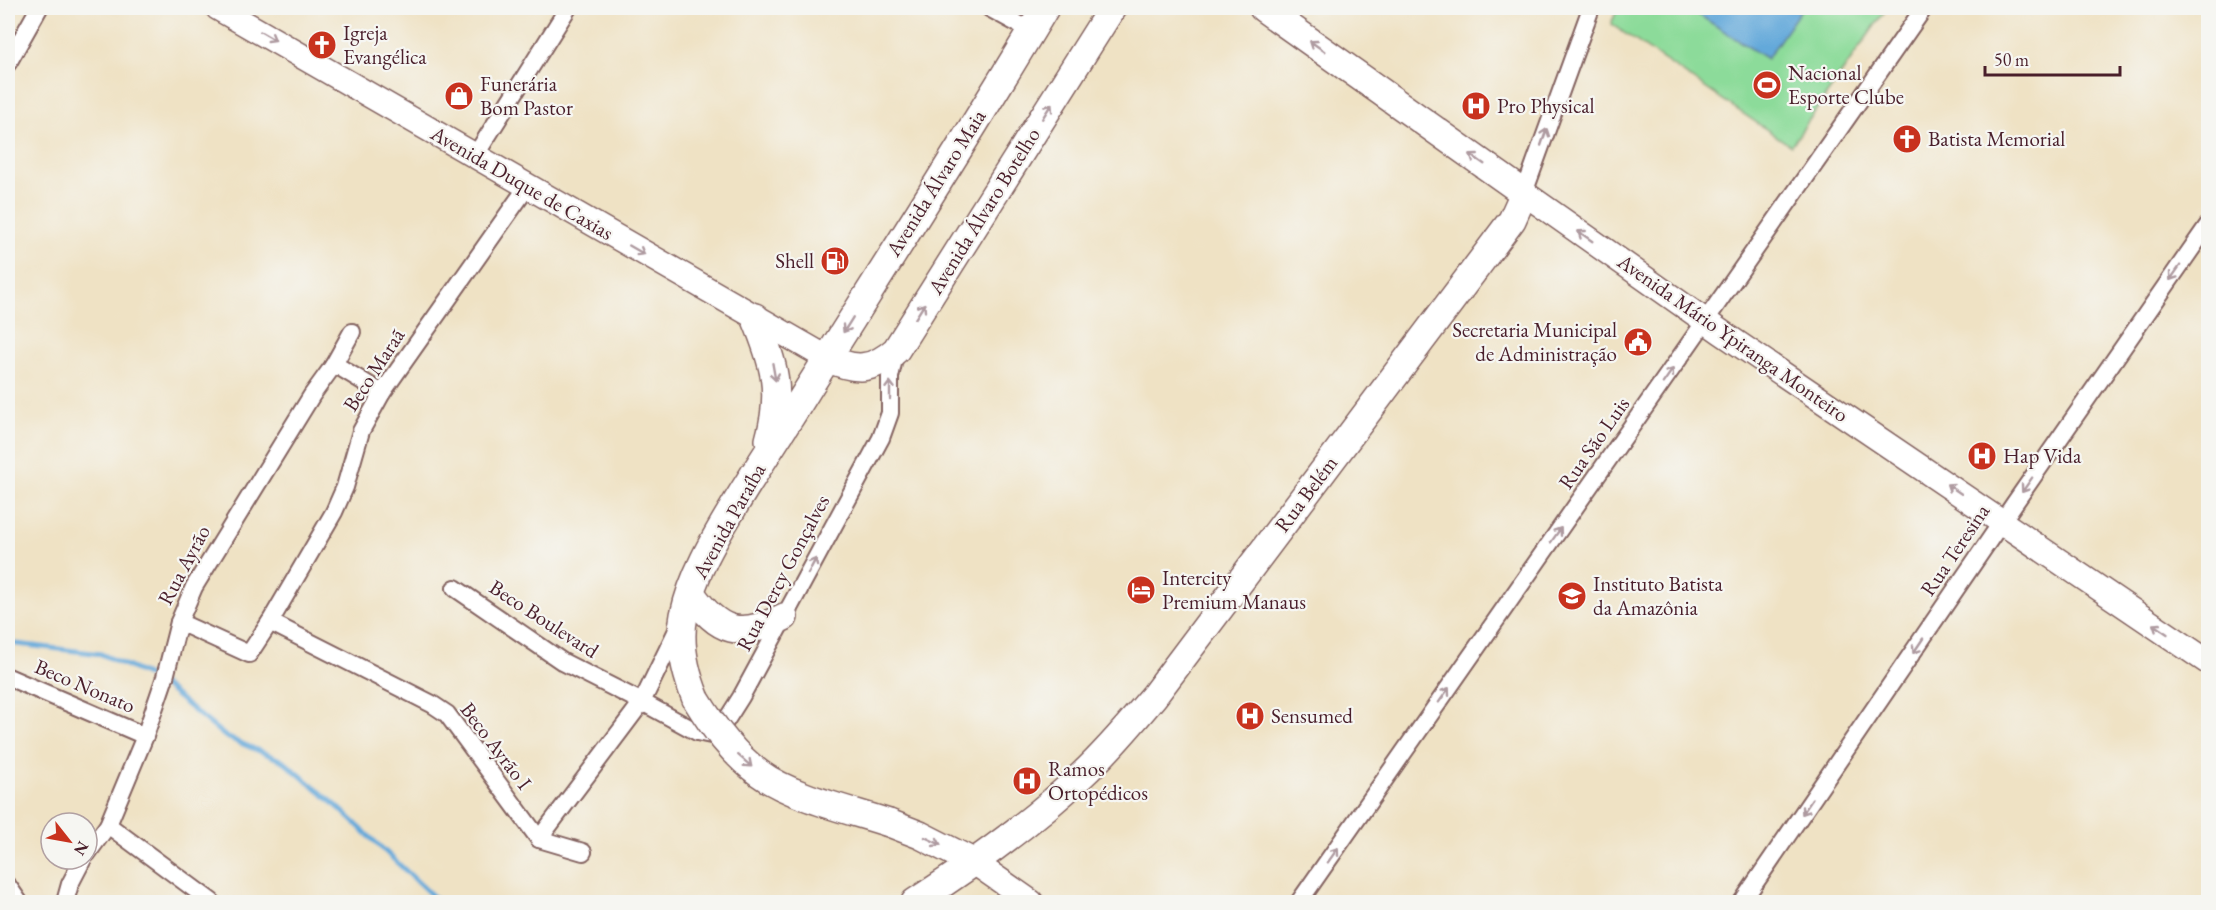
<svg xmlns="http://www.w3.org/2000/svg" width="2216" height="910" font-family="'EB Garamond',serif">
<rect width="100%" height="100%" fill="#f6f6f2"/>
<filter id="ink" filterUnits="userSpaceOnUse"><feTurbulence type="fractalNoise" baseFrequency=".0167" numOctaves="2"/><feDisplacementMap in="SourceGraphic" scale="12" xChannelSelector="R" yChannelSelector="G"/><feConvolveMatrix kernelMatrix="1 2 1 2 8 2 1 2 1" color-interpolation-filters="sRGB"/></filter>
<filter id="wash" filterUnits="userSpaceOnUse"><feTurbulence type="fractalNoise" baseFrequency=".008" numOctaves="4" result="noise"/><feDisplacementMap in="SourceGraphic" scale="24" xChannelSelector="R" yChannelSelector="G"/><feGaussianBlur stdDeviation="1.35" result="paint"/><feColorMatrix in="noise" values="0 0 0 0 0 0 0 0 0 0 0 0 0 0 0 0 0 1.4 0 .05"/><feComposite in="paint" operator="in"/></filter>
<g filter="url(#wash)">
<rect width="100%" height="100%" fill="#efe2c4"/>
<!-- green -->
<polygon fill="#8cdb9a" stroke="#6b7d62" stroke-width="1.5" points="1618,8 1887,8 1791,146 1611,24"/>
<!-- water -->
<polygon fill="#64a9da" stroke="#576482" stroke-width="1.5" points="1688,8 1802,8 1767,59"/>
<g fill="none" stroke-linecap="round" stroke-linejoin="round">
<!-- stream -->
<polyline stroke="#64a9da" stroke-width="5" points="8,641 17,644 101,654 157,680 226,737 283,761 338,807 439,902"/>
</g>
</g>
<g filter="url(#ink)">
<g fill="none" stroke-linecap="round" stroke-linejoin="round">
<!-- street casing -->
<g stroke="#846361" stroke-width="20">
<g id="street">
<polyline points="989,8 1031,31"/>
<polyline points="8,63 39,8"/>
<polyline points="475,156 568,8"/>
<polyline points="1524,193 1591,8"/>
<polyline points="333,366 352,332"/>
<polyline points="455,588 563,662 642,702 539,839"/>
<polyline points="179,622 249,654 270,622 334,512 345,487 361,431 382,393 527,187"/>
<polyline points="270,622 432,704 447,714 539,839 583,852"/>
<polyline points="678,628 642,702 697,732 711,735 722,727 741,697 881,438 890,413 890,377 896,350"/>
<polyline points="8,677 145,736"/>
<polyline points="108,825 212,902"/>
<polyline points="87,854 108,825 145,736 165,677 179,622 194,587 312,395 333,366 336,365 382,393"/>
<polyline points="8,886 19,902"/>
<polyline points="65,902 70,884 83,859"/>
<polyline points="1299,902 1924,8"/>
<polyline points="1742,902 2014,504 2208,225"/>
</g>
</g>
<!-- secondary casing -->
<g stroke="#846361" stroke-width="27">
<g id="secondary">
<polyline points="218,8 827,358"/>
<polyline points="1524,193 1721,332 2208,662"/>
<polyline points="975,863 1031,902"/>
</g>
</g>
<!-- primary casing -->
<g stroke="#846361" stroke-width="30">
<g id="primary">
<path d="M755,317c19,46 28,74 14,123"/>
<path d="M827,358c28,13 45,13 69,-8l216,-342"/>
<path d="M691,593c28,40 49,46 93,24"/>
<path d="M696,699c-11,-27 -18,-55 -12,-84 8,-38 29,-74 49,-107 22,-37 47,-74 70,-111 81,-129 164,-258 242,-389"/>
<polyline points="889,823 920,835 975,863"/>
<path d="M915,902c59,-38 117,-79 168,-128 26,-24 48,-51 71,-78l358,-476 12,-27 -261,-185"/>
</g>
</g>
<!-- street -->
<use href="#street" stroke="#fff" stroke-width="16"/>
<!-- secondary -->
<use href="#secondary" stroke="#fff" stroke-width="24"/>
<!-- primary -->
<use href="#primary" stroke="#fff" stroke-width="27"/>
<!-- primary-bridge casing -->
<g stroke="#846361" stroke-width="30" stroke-linecap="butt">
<path id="primary-bridge" d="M696,699c17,28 36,54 63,74 32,24 91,37 130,50"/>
</g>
<!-- primary-bridge -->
<use href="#primary-bridge" stroke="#fff" stroke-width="27"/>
</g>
<!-- one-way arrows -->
<defs><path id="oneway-shaft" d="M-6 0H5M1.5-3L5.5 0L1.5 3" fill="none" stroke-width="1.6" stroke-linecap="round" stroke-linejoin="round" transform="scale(1.5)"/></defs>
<g stroke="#ae9aa0">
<use href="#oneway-shaft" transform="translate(268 36) rotate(30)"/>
<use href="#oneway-shaft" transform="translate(1317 46) rotate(-145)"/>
<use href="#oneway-shaft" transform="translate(1047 111) rotate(-58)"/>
<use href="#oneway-shaft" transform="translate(1544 137) rotate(-71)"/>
<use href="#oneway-shaft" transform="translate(1477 159) rotate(-145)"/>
<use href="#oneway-shaft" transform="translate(1585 236) rotate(-145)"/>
<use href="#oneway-shaft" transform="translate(637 250) rotate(30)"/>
<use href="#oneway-shaft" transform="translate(2175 273) rotate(125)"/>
<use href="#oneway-shaft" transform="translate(920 311) rotate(-58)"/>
<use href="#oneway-shaft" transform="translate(848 325) rotate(122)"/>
<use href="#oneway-shaft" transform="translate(774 372) rotate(80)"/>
<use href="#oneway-shaft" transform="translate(1668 376) rotate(-55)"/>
<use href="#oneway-shaft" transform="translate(890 390) rotate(-90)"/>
<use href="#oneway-shaft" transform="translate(2027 485) rotate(125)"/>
<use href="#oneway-shaft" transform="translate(1954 489) rotate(-146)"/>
<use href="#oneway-shaft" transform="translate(1556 535) rotate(-55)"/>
<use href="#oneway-shaft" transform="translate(812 566) rotate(-62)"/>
<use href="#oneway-shaft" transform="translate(2160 629) rotate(-146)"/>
<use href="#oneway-shaft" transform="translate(1918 646) rotate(124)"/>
<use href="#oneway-shaft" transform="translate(1444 695) rotate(-55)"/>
<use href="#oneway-shaft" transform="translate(745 761) rotate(41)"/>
<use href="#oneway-shaft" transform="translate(1807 807) rotate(124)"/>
<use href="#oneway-shaft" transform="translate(933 841) rotate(26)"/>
<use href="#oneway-shaft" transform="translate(1333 855) rotate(-55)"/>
</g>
</g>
<!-- icons -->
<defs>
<g id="church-disc" transform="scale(1.5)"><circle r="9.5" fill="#c8321e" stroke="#f6f6f2"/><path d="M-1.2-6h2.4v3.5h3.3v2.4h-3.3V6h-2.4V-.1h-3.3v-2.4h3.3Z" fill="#fff"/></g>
<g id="stadium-disc" transform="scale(1.5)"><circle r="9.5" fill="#c8321e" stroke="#f6f6f2"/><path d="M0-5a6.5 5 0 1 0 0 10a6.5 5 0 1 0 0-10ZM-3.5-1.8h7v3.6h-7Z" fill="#fff"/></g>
<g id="shop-disc" transform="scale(1.5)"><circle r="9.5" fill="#c8321e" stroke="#f6f6f2"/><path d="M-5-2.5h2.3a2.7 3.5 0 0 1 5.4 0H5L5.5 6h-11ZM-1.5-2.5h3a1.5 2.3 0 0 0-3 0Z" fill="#fff"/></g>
<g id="hospital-disc" transform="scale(1.5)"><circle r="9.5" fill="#c8321e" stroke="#f6f6f2"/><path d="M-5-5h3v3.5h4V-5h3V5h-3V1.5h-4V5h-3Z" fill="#fff"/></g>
<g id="fuel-disc" transform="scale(1.5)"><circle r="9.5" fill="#c8321e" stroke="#f6f6f2"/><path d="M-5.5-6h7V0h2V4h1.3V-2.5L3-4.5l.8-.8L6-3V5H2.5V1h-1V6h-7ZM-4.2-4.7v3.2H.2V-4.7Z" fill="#fff"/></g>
<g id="civic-disc" transform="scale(1.5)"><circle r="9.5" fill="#c8321e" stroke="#f6f6f2"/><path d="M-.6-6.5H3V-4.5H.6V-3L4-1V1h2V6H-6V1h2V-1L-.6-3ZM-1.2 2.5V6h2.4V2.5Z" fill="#fff"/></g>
<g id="hotel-disc" transform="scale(1.5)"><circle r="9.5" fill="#c8321e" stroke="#f6f6f2"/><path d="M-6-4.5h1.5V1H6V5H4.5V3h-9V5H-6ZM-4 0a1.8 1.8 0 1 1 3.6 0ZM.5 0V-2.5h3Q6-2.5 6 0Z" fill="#fff"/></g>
<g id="school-disc" transform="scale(1.5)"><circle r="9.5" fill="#c8321e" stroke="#f6f6f2"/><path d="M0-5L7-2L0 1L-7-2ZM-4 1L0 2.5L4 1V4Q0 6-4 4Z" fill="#fff"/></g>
</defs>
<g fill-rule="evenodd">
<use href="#church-disc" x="322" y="45"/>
<use href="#stadium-disc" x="1767" y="85"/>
<use href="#shop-disc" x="459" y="96"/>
<use href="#hospital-disc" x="1476" y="106"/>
<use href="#church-disc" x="1907" y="139"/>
<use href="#fuel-disc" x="835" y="261"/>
<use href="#civic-disc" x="1638" y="342"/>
<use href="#hospital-disc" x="1982" y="456"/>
<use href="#hotel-disc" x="1141" y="590"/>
<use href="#school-disc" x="1572" y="596"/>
<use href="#hospital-disc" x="1250" y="716"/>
<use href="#hospital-disc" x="1027" y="781"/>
</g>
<g text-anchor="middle" stroke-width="4.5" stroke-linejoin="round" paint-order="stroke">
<!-- poi labels -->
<g font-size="21" fill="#4a1f2b" stroke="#f6f6f2" text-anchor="start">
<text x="343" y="40">Igreja<tspan x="343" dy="24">Evangélica</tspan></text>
<text x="1788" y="80">Nacional<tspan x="1788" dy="24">Esporte Clube</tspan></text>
<text x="480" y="91">Funerária<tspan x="480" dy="24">Bom Pastor</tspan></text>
<text x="1497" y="113">Pro Physical</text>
<text x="1928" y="146">Batista Memorial</text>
<text x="814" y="268" text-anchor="end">Shell</text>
<text x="1617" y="337" text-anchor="end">Secretaria Municipal<tspan x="1617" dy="24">de Administração</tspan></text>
<text x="2003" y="463">Hap Vida</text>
<text x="1162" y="585">Intercity<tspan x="1162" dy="24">Premium Manaus</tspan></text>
<text x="1593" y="591">Instituto Batista<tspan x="1593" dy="24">da Amazônia</tspan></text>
<text x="1271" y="723">Sensumed</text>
<text x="1048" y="776">Ramos<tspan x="1048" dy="24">Ortopédicos</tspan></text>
</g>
<!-- street labels -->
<g font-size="21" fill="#4a1f2b" stroke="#f6f6f2">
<text transform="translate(522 183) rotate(30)" y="7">Avenida Duque de Caxias</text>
<text transform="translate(936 183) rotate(-58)" y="7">Avenida Álvaro Maia</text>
<text transform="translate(984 211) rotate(-58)" y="7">Avenida Álvaro Botelho</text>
<text transform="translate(1733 338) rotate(35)" y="7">Avenida Mário Ypiranga Monteiro</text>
<text transform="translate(374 370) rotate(-57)" y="7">Beco Maraã</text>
<text transform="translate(1594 443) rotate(-55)" y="7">Rua São Luis</text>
<text transform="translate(1306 494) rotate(-53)" y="7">Rua Belém</text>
<text transform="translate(729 521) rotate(-61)" y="7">Avenida Paraíba</text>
<text transform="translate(1955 550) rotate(-56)" y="7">Rua Teresina</text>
<text transform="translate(184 565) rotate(-62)" y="7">Rua Ayrão</text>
<text transform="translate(783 573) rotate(-62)" y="7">Rua Dercy Gonçalves</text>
<text transform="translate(544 619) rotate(33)" y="7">Beco Boulevard</text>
<text transform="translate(85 686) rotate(23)" y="7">Beco Nonato</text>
<text transform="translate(496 746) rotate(53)" y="7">Beco Ayrão I</text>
</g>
</g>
<!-- margin -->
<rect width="2216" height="910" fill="none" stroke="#f6f6f2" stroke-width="30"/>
<!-- north arrow -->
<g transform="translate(69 841) rotate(121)"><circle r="28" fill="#f6f6f2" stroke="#b1a0a2" stroke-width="1.5"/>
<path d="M0-4.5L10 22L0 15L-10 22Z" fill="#c8321e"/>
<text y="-9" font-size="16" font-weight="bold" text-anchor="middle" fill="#4a1f2b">N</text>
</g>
<!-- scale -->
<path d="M1985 66v9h135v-9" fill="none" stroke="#4a1f2b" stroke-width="3"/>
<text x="1994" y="66" font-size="18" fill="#4a1f2b" stroke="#f6f6f2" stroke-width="4.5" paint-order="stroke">50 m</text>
</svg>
